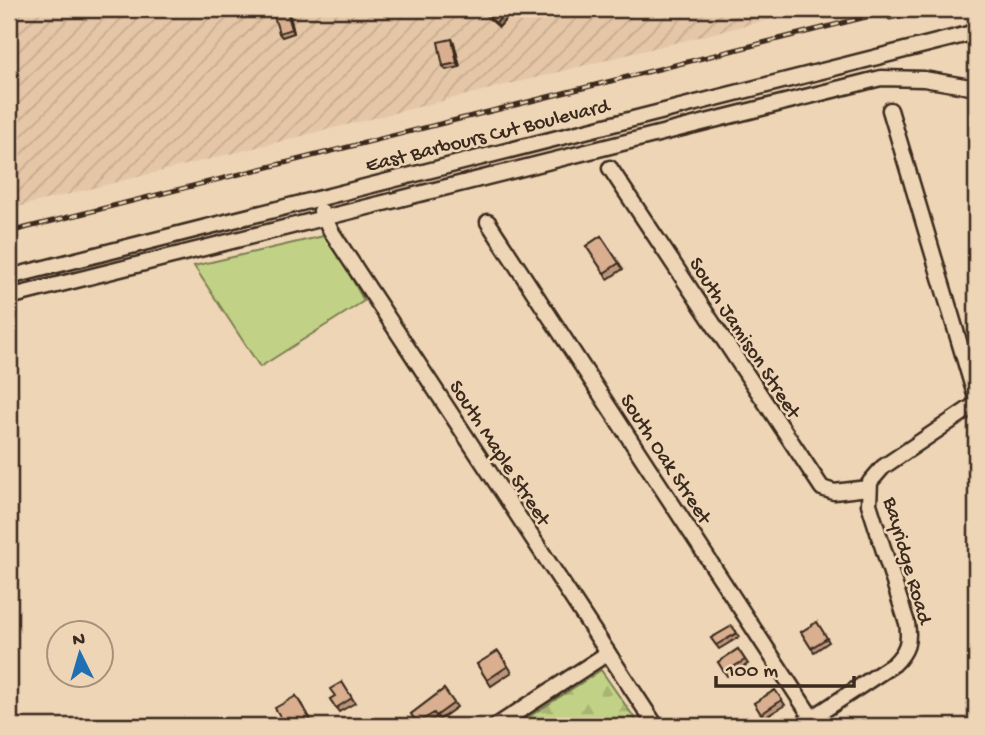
<svg xmlns="http://www.w3.org/2000/svg" width="985" height="735" font-family="'Gochi Hand',sans-serif">
<defs>
<pattern id="industrial-furrows" width="10" height="10" patternUnits="userSpaceOnUse" patternTransform="scale(1.75)"><rect width="10" height="10" fill="#e5c7a7"/><path d="M-1 1l2-2M0 10L10 0M9 11l2-2" fill="none" stroke="#c5ab8f"/></pattern>
<pattern id="forest-firs" width="22" height="20" patternUnits="userSpaceOnUse" patternTransform="scale(1.75)"><rect width="22" height="20" fill="#c1d286"/><path d="M5 1l3.5 6h-7zM16 11l3.5 6h-7z" fill="#a7b473"/></pattern>
</defs>
<rect width="100%" height="100%" fill="#eed5b6"/>
<filter id="ink" filterUnits="userSpaceOnUse"><feTurbulence type="fractalNoise" baseFrequency=".0143" numOctaves="2"/><feDisplacementMap in="SourceGraphic" scale="14" xChannelSelector="R" yChannelSelector="G"/><feConvolveMatrix kernelMatrix="1 2 1 2 8 2 1 2 1" color-interpolation-filters="sRGB"/></filter>
<g filter="url(#ink)">
<!-- industrial -->
<polygon fill="url(#industrial-furrows)" points="9,9 811,9 9,209"/>
<!-- green -->
<polygon fill="#c1d286" stroke="#7e7e52" stroke-width="2" points="328,235 364,301 260,367 194,266"/>
<!-- forest -->
<polygon fill="url(#forest-firs)" stroke="#7e7e52" stroke-width="2" points="601,670 640,726 515,726"/>
<g fill="none" stroke-linecap="round" stroke-linejoin="round">
<!-- minor casing -->
<g stroke="#3b2a1e" stroke-width="19">
<g id="minor">
<polyline points="890,110 976,398"/>
<polyline points="610,168 822,488 834,492 868,488"/>
<polyline points="321,211 331,231 656,726"/>
<polyline points="488,222 812,718"/>
<polyline points="9,277 976,32"/>
<polyline points="9,297 881,78 924,79 976,88"/>
<polyline points="496,726 608,653"/>
<path d="M800,726l94,-62c13,-13 16,-22 13,-41l-38,-119 1,-22 13,-15 93,-63"/>
</g>
</g>
<!-- minor -->
<use href="#minor" stroke="#eed5b6" stroke-width="14"/>
<!-- rail casing -->
<g stroke="#3b2a1e" stroke-width="5">
<g id="rail">
<polyline points="890,18 925,9"/>
<polyline points="9,232 898,9"/>
</g>
</g>
<!-- rail -->
<use href="#rail" stroke="#eed5b6" stroke-width="2.5" stroke-dasharray="8" stroke-linecap="butt"/>
</g>
<!-- wall -->
<g fill="#bb967b" stroke="#3b2a1e" stroke-width="2">
<polygon points="478,9 496,9 506,19 499,27"/>
<polygon points="287,12 290,16 294,33 282,37 279,33"/>
<polygon points="454,43 460,67 446,70 443,66"/>
<polygon points="601,236 623,269 608,279 586,246"/>
<polygon points="817,622 829,642 814,652 801,632"/>
<polygon points="732,626 739,637 719,649 711,638"/>
<polygon points="738,649 748,664 727,676 718,662"/>
<polygon points="498,651 512,672 491,686 477,664"/>
<polygon points="342,682 355,703 339,712 330,699 335,696"/>
<polygon points="444,689 457,707 439,720 437,717 421,726 419,726 411,714"/>
<polygon points="775,690 785,705 764,718 754,703"/>
<polygon points="296,696 301,702 314,725 313,726 286,726"/>
</g>
<!-- shaded-wall -->
<g fill="#987a64" stroke="#3b2a1e" stroke-width="2">
<polygon points="287,12 290,16 294,33 292,29"/>
<polygon points="503,15 506,19 499,27 496,23"/>
<polygon points="452,39 454,43 460,67 457,63"/>
</g>
<!-- building -->
<g fill="#d9af8f" stroke="#3b2a1e" stroke-width="2">
<polygon points="480,9 496,9 503,15 496,23"/>
<polygon points="287,12 292,29 279,33 274,16"/>
<polygon points="452,39 457,63 443,66 438,42"/>
<polygon points="601,236 619,263 604,273 586,246"/>
<polygon points="817,622 827,638 811,648 801,632"/>
<polygon points="732,626 737,633 716,645 711,638"/>
<polygon points="738,649 745,660 724,672 718,662"/>
<polygon points="498,651 508,666 487,680 477,664"/>
<polygon points="342,682 352,698 336,708 330,699 335,696 330,689"/>
<polygon points="444,689 454,703 436,716 434,713 417,723 411,714"/>
<polygon points="775,690 782,700 761,714 754,703"/>
<polygon points="296,696 310,719 306,721 309,726 286,726 275,708"/>
<polygon points="368,719 372,726 355,726"/>
<polygon points="896,720 901,726 887,726"/>
</g>
</g>
<g text-anchor="middle" stroke-width="5" stroke-linejoin="round" paint-order="stroke">
<!-- street labels -->
<g font-size="21" fill="#3b2a1e" stroke="#eed5b6">
<text transform="translate(487 134) rotate(-14)" y="7">East Barbours Cut Boulevard</text>
<text transform="translate(746 337) rotate(57)" y="7">South Jamison Street</text>
<text transform="translate(501 452) rotate(57)" y="7">South Maple Street</text>
<text transform="translate(667 458) rotate(57)" y="7">South Oak Street</text>
<text transform="translate(909 560) rotate(74)" y="7">Bayridge Road</text>
</g>
</g>
<!-- margin -->
<rect width="985" height="735" fill="none" stroke="#eed5b6" stroke-width="35"/>
<rect x="18" y="18" width="950" height="700" fill="none" stroke="#3b2a1e" stroke-width="2.5" filter="url(#ink)"/>
<!-- north arrow -->
<g transform="translate(80 654) rotate(355)"><circle r="33" fill="#eed5b6" stroke="#a69179" stroke-width="2"/>
<path d="M0-5L12 26L0 18L-12 26Z" fill="#1f6fb2"/>
<text y="-10" font-size="19" font-weight="bold" text-anchor="middle" fill="#3b2a1e">N</text>
</g>
<!-- scale -->
<path d="M716 676v10h138v-10" fill="none" stroke="#3b2a1e" stroke-width="3.5"/>
<text x="726" y="676" font-size="21" fill="#3b2a1e" stroke="#eed5b6" stroke-width="5" paint-order="stroke">100 m</text>
</svg>
